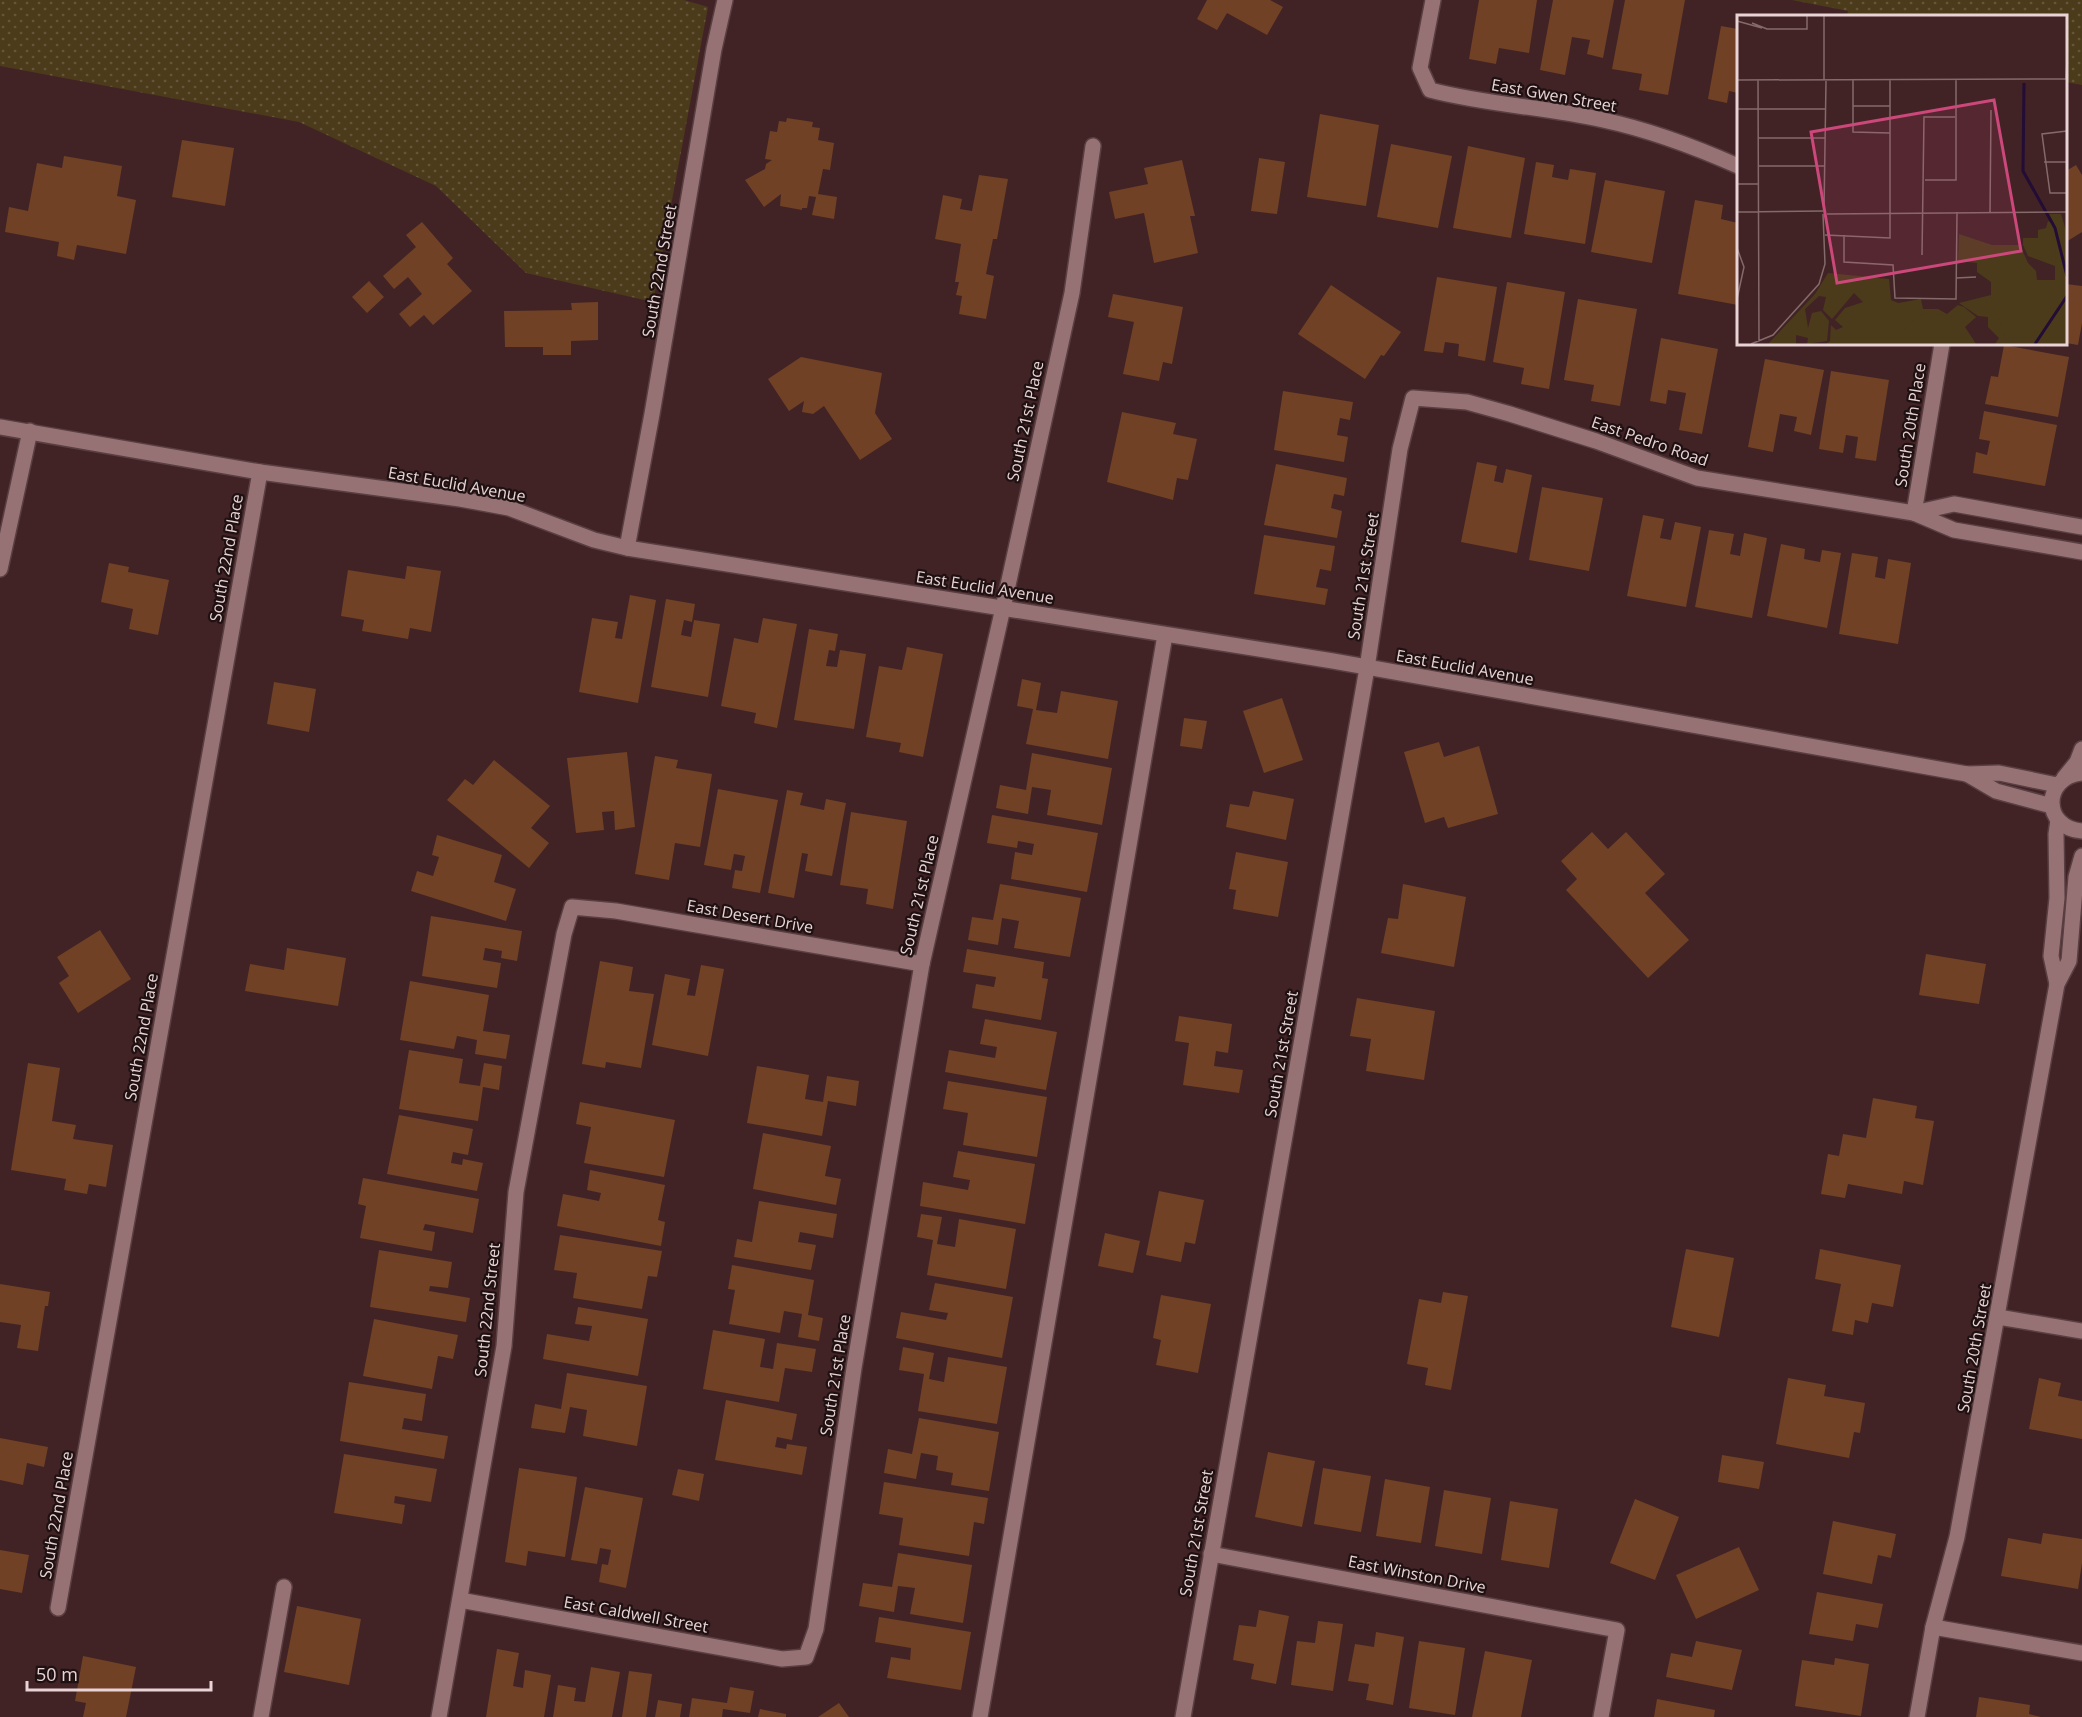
<svg xmlns="http://www.w3.org/2000/svg" width="2082" height="1717" font-family="'Open Sans',sans-serif">
<defs>
<pattern id="grass-dots" width="8" height="8" patternUnits="userSpaceOnUse" patternTransform="scale(1.5)"><rect width="8" height="8" fill="#4b3b1b"/><path d="M2 2h.1M6 6h.1" fill="none" stroke="#65563b" stroke-width="1.8" stroke-linecap="round"/></pattern>
</defs>
<rect width="100%" height="100%" fill="#412325"/>
<!-- grass -->
<g fill="url(#grass-dots)">
<polygon points="0,0 684,0 708,7 653,302 526,273 436,186 299,122 0,66"/>
<polygon points="1792,0 2082,0 2082,85 2066,82 2066,16 1847,16 1848,11"/>
</g>
<!-- building -->
<g fill="#704125">
<polygon points="1207,0 1270,0 1283,7 1267,35 1227,13 1217,30 1197,19"/>
<polygon points="1479,0 1537,0 1529,53 1499,48 1496,64 1469,59"/>
<polygon points="1553,0 1614,0 1603,58 1587,54 1590,40 1572,37 1565,75 1540,70"/>
<polygon points="1625,0 1685,0 1668,95 1639,90 1642,74 1612,69"/>
<polygon points="1721,26 1738,29 1738,93 1729,91 1727,103 1708,99"/>
<polygon points="1320,114 1379,125 1366,206 1307,197"/>
<polygon points="787,118 813,122 812,127 820,128 818,140 834,143 830,170 823,169 818,194 837,197 834,219 812,215 816,197 809,196 807,208 802,208 802,210 780,206 781,194 764,207 745,180 765,169 766,164 772,160 765,159 770,131 777,132 779,121 786,122"/>
<polygon points="182,140 234,148 225,206 172,197"/>
<polygon points="1391,144 1452,156 1438,228 1377,217"/>
<polygon points="1468,146 1525,158 1511,238 1453,228"/>
<polygon points="64,156 122,166 117,196 136,200 126,254 77,245 74,260 57,256 59,242 5,232 9,207 28,211 37,163 62,168"/>
<polygon points="1259,158 1285,162 1277,214 1251,211"/>
<polygon points="1182,160 1195,216 1190,216 1198,253 1154,263 1144,213 1115,219 1109,192 1148,184 1144,168"/>
<polygon points="1536,162 1554,165 1552,177 1568,180 1570,169 1596,173 1585,244 1524,234"/>
<polygon points="2076,165 2082,175 2082,232 2066,242 2066,171"/>
<polygon points="979,175 1008,179 997,239 993,239 986,274 994,276 986,319 959,314 962,296 956,295 959,282 955,282 961,244 935,239 943,195 962,199 960,209 972,211"/>
<polygon points="1605,180 1665,191 1652,263 1591,252"/>
<polygon points="1695,200 1723,205 1721,219 1738,223 1738,305 1678,294"/>
<polygon points="422,222 453,258 447,264 472,291 433,325 424,315 410,327 399,314 422,294 408,277 394,289 383,276 416,247 406,235"/>
<polygon points="1437,277 1497,287 1485,361 1458,356 1459,344 1445,342 1443,353 1424,351"/>
<polygon points="369,281 384,297 367,313 352,297"/>
<polygon points="1507,282 1565,292 1549,389 1521,384 1524,368 1493,362"/>
<polygon points="2066,284 2082,286 2082,323 2078,345 2066,343"/>
<polygon points="1331,285 1401,332 1384,356 1381,355 1365,379 1298,334"/>
<polygon points="1113,294 1183,307 1172,364 1163,362 1159,381 1123,374 1134,322 1108,317"/>
<polygon points="1578,299 1637,309 1620,406 1591,401 1594,385 1564,380"/>
<polygon points="598,302 598,340 571,341 571,355 543,355 543,347 505,347 504,311 572,310 571,303"/>
<polygon points="1661,338 1718,349 1702,434 1679,430 1686,393 1668,390 1666,404 1650,401"/>
<polygon points="2004,345 2069,357 2058,417 1985,404 1991,376 1998,377"/>
<polygon points="801,357 882,373 875,413 892,439 860,460 824,406 813,414 802,412 804,401 789,411 768,379"/>
<polygon points="1765,359 1824,370 1811,435 1794,431 1797,417 1780,414 1773,452 1748,447"/>
<polygon points="1831,371 1889,380 1876,461 1855,458 1858,437 1846,435 1843,453 1819,449"/>
<polygon points="1283,391 1353,402 1350,420 1340,418 1337,435 1348,437 1344,462 1274,450"/>
<polygon points="1984,411 2057,425 2045,486 1973,473 1976,452 1987,455 1990,441 1979,439"/>
<polygon points="1122,412 1176,423 1173,434 1197,439 1188,480 1177,478 1173,500 1107,482"/>
<polygon points="1477,462 1497,466 1494,481 1503,483 1506,469 1532,475 1517,553 1461,542"/>
<polygon points="1276,464 1347,478 1344,496 1334,494 1331,508 1342,511 1337,538 1264,525"/>
<polygon points="1542,487 1603,498 1589,571 1529,560"/>
<polygon points="1643,515 1664,519 1660,538 1671,540 1675,522 1701,527 1686,607 1627,596"/>
<polygon points="1709,530 1734,534 1730,554 1740,556 1744,533 1767,538 1752,618 1695,607"/>
<polygon points="1264,535 1335,546 1331,571 1320,569 1316,587 1328,589 1325,605 1254,594"/>
<polygon points="1781,544 1805,549 1804,559 1820,562 1822,550 1841,553 1827,628 1767,616"/>
<polygon points="1852,553 1878,557 1875,577 1885,579 1888,559 1911,563 1898,644 1839,634"/>
<polygon points="109,563 129,567 128,572 169,580 158,635 129,629 133,609 101,602"/>
<polygon points="407,566 441,571 431,632 410,628 408,639 362,631 364,620 341,616 348,570 405,579"/>
<polygon points="630,595 656,600 638,703 579,692 592,618 618,622 615,638 622,639"/>
<polygon points="666,599 695,604 692,622 684,620 681,635 691,637 694,620 720,624 708,697 651,687"/>
<polygon points="763,618 797,624 777,728 754,723 756,713 721,706 734,638 758,643"/>
<polygon points="809,629 838,634 835,651 829,650 826,666 837,667 840,650 866,654 854,729 794,720"/>
<polygon points="907,647 943,654 923,757 899,752 901,743 866,737 879,666 902,670"/>
<polygon points="1022,679 1041,683 1036,710 1057,713 1061,691 1118,701 1108,759 1026,744 1033,709 1017,706"/>
<polygon points="274,682 316,689 309,732 267,724"/>
<polygon points="1282,698 1303,760 1264,773 1243,711"/>
<polygon points="1184,718 1207,721 1202,749 1180,746"/>
<polygon points="1439,742 1444,757 1479,746 1498,814 1448,828 1444,817 1425,823 1404,752"/>
<polygon points="627,752 635,827 615,830 614,811 602,812 604,830 576,833 567,758"/>
<polygon points="1032,753 1112,768 1102,825 1047,815 1051,790 1032,787 1028,814 996,808 1000,785 1026,790"/>
<polygon points="655,756 678,760 676,768 712,774 700,847 675,843 669,880 635,874"/>
<polygon points="494,760 550,806 531,828 549,843 529,868 447,800 465,779 473,785"/>
<polygon points="718,789 778,800 760,893 732,888 735,870 742,871 745,856 734,854 731,870 704,865"/>
<polygon points="787,790 803,793 800,805 824,810 826,799 846,803 832,876 805,871 808,854 802,853 794,898 768,893"/>
<polygon points="1253,791 1294,799 1286,840 1226,827 1230,804 1249,807"/>
<polygon points="851,812 907,821 893,909 866,904 868,889 840,885"/>
<polygon points="992,815 1098,833 1087,892 1011,879 1015,852 1032,855 1034,844 1018,841 1017,848 987,843"/>
<polygon points="1592,832 1608,849 1626,832 1665,874 1645,893 1689,940 1648,978 1566,890 1577,879 1561,861"/>
<polygon points="437,835 502,855 494,882 516,889 506,921 411,891 417,871 433,876 439,857 432,855"/>
<polygon points="1236,852 1288,862 1278,917 1233,909 1236,890 1229,889"/>
<polygon points="1000,884 1081,898 1070,957 1014,948 1019,921 1002,918 998,945 968,940 972,917 993,920"/>
<polygon points="1403,884 1466,897 1454,967 1381,953 1388,918 1398,919"/>
<polygon points="431,916 522,931 517,961 501,958 502,951 485,948 483,960 501,963 497,988 422,976"/>
<polygon points="100,930 131,979 78,1013 59,983 69,976 57,957"/>
<polygon points="287,948 346,958 338,1006 245,991 250,964 284,970"/>
<polygon points="967,949 1044,962 1042,978 1048,979 1041,1020 972,1008 976,984 994,987 996,977 963,972"/>
<polygon points="1926,954 1986,964 1979,1004 1919,995"/>
<polygon points="600,961 633,967 629,991 654,994 641,1068 606,1062 605,1068 582,1064"/>
<polygon points="701,965 724,969 708,1056 652,1045 665,974 690,979 687,995 695,996"/>
<polygon points="410,981 489,995 483,1031 510,1035 506,1059 475,1054 477,1040 457,1036 454,1049 400,1040"/>
<polygon points="1357,998 1435,1011 1424,1080 1366,1071 1371,1039 1350,1036"/>
<polygon points="1179,1016 1232,1024 1228,1053 1216,1051 1214,1066 1243,1070 1239,1093 1183,1085 1189,1043 1175,1041"/>
<polygon points="985,1019 1057,1032 1046,1090 945,1072 949,1050 995,1058 997,1047 980,1044"/>
<polygon points="409,1050 463,1059 459,1083 480,1086 484,1063 502,1066 499,1090 483,1087 478,1121 399,1109"/>
<polygon points="28,1063 60,1068 52,1121 76,1125 73,1139 113,1145 106,1187 89,1184 87,1194 64,1190 66,1179 11,1170"/>
<polygon points="757,1066 809,1075 805,1099 823,1102 827,1076 859,1081 856,1106 828,1101 822,1136 747,1123"/>
<polygon points="948,1081 1047,1097 1037,1157 963,1145 968,1113 943,1109"/>
<polygon points="1873,1098 1917,1106 1915,1118 1934,1121 1923,1185 1904,1181 1902,1194 1848,1184 1845,1198 1821,1194 1828,1154 1839,1156 1843,1134 1866,1138"/>
<polygon points="580,1102 675,1120 664,1177 584,1163 591,1127 576,1124"/>
<polygon points="399,1115 473,1129 468,1155 453,1152 451,1163 462,1165 463,1159 483,1163 477,1191 387,1174"/>
<polygon points="763,1133 831,1146 825,1176 841,1179 836,1205 753,1189"/>
<polygon points="958,1151 1035,1164 1025,1224 920,1206 923,1182 968,1190 970,1180 953,1177"/>
<polygon points="590,1170 665,1185 658,1220 665,1222 661,1246 557,1226 563,1194 599,1201 601,1193 587,1190"/>
<polygon points="363,1178 479,1199 473,1233 425,1224 423,1230 435,1232 432,1251 360,1238 366,1206 358,1204"/>
<polygon points="1159,1191 1204,1200 1195,1244 1185,1242 1181,1262 1146,1255"/>
<polygon points="759,1201 837,1214 833,1238 800,1232 798,1242 816,1245 811,1270 734,1257 737,1239 752,1242"/>
<polygon points="921,1214 942,1217 937,1244 955,1247 959,1219 1016,1229 1006,1289 927,1275 933,1240 917,1237"/>
<polygon points="1105,1233 1140,1241 1133,1273 1098,1266"/>
<polygon points="560,1235 662,1251 657,1277 648,1276 642,1309 573,1298 577,1273 554,1270"/>
<polygon points="1686,1249 1734,1258 1719,1337 1671,1327"/>
<polygon points="1820,1249 1901,1265 1893,1307 1872,1303 1868,1323 1855,1320 1853,1335 1832,1331 1841,1284 1815,1279"/>
<polygon points="379,1250 452,1262 448,1288 430,1286 429,1291 470,1298 466,1322 370,1307"/>
<polygon points="732,1265 814,1280 808,1315 823,1318 819,1341 798,1337 802,1314 784,1311 780,1333 729,1324 735,1290 728,1289"/>
<polygon points="935,1283 1013,1297 1002,1358 896,1338 901,1312 946,1320 948,1313 929,1310"/>
<polygon points="0,1284 50,1292 48,1306 45,1306 38,1351 17,1348 21,1325 0,1322"/>
<polygon points="1443,1292 1468,1296 1451,1390 1425,1385 1428,1368 1407,1364 1419,1299 1441,1303"/>
<polygon points="1161,1295 1211,1304 1198,1373 1156,1365 1161,1340 1153,1338"/>
<polygon points="578,1307 648,1319 638,1376 543,1359 547,1334 589,1341 592,1326 575,1324"/>
<polygon points="374,1319 458,1335 453,1359 438,1356 432,1389 363,1376"/>
<polygon points="713,1330 765,1339 760,1367 773,1369 777,1343 816,1349 812,1372 785,1368 779,1402 703,1389"/>
<polygon points="903,1347 934,1353 929,1379 944,1382 948,1357 1007,1367 997,1424 918,1411 924,1374 899,1370"/>
<polygon points="567,1373 647,1386 637,1446 583,1436 587,1410 570,1407 565,1433 531,1428 535,1404 561,1409"/>
<polygon points="1788,1378 1826,1385 1824,1396 1865,1403 1860,1433 1854,1432 1849,1458 1776,1444"/>
<polygon points="2039,1378 2061,1383 2058,1396 2082,1401 2082,1439 2029,1429"/>
<polygon points="349,1382 426,1394 422,1421 404,1418 402,1429 448,1436 444,1459 340,1441"/>
<polygon points="726,1400 797,1414 792,1440 777,1437 775,1447 786,1449 787,1444 807,1447 802,1475 715,1460"/>
<polygon points="919,1418 999,1432 989,1491 951,1485 953,1473 936,1470 938,1456 921,1453 916,1479 884,1473 888,1449 912,1454"/>
<polygon points="0,1438 48,1447 44,1467 27,1463 23,1485 0,1480"/>
<polygon points="1268,1452 1315,1461 1302,1527 1255,1517"/>
<polygon points="344,1454 437,1469 431,1502 395,1496 394,1503 405,1505 402,1524 334,1513"/>
<polygon points="1722,1455 1764,1462 1759,1489 1718,1482"/>
<polygon points="519,1468 577,1477 565,1557 528,1551 526,1566 505,1562"/>
<polygon points="1323,1468 1371,1476 1361,1532 1314,1524"/>
<polygon points="678,1469 704,1474 699,1501 672,1495"/>
<polygon points="1385,1479 1430,1487 1421,1543 1376,1536"/>
<polygon points="884,1482 988,1498 984,1524 974,1522 969,1556 899,1545 903,1518 879,1514"/>
<polygon points="585,1487 643,1498 626,1588 599,1582 602,1564 608,1565 611,1550 600,1548 597,1564 571,1560"/>
<polygon points="1444,1490 1491,1498 1482,1554 1435,1546"/>
<polygon points="1635,1499 1679,1517 1655,1580 1610,1563"/>
<polygon points="1510,1501 1558,1509 1549,1568 1501,1560"/>
<polygon points="1833,1521 1896,1534 1891,1558 1878,1555 1872,1584 1823,1574"/>
<polygon points="2043,1533 2082,1539 2082,1563 2078,1589 2001,1576 2008,1538 2041,1544"/>
<polygon points="1739,1547 1759,1590 1696,1619 1676,1575"/>
<polygon points="0,1550 29,1555 22,1593 0,1589"/>
<polygon points="898,1553 972,1565 963,1623 910,1614 915,1588 898,1586 894,1612 859,1606 863,1583 892,1587"/>
<polygon points="1817,1592 1883,1604 1878,1628 1856,1624 1853,1641 1809,1634"/>
<polygon points="297,1606 361,1619 349,1685 284,1672"/>
<polygon points="1259,1610 1289,1616 1276,1684 1251,1679 1254,1664 1233,1660 1239,1625 1256,1627"/>
<polygon points="879,1617 971,1632 961,1690 887,1678 891,1657 910,1660 911,1648 875,1642"/>
<polygon points="1318,1621 1343,1624 1333,1691 1291,1685 1297,1641 1315,1643"/>
<polygon points="1376,1632 1404,1637 1393,1705 1366,1700 1369,1684 1348,1681 1355,1644 1374,1647"/>
<polygon points="1419,1641 1465,1648 1455,1715 1409,1708"/>
<polygon points="1696,1641 1742,1650 1732,1690 1666,1677 1671,1653 1692,1657"/>
<polygon points="497,1649 519,1653 513,1686 523,1688 525,1670 551,1675 544,1717 486,1717"/>
<polygon points="1485,1651 1532,1660 1521,1717 1472,1717"/>
<polygon points="83,1656 136,1667 126,1717 83,1717 86,1703 75,1701"/>
<polygon points="1835,1658 1869,1664 1861,1716 1795,1706 1802,1660 1834,1665"/>
<polygon points="591,1667 620,1672 612,1717 553,1717 558,1685 576,1688 574,1701 585,1702"/>
<polygon points="629,1671 652,1674 646,1717 622,1717"/>
<polygon points="730,1687 754,1691 750,1713 723,1709 722,1717 689,1717 692,1698 727,1703"/>
<polygon points="1979,1697 2030,1705 2029,1714 2041,1717 1976,1717"/>
<polygon points="1657,1699 1715,1710 1714,1717 1654,1717"/>
<polygon points="658,1700 682,1704 680,1717 655,1717"/>
<polygon points="839,1703 849,1717 818,1717"/>
<polygon points="760,1709 786,1714 786,1717 758,1717"/>
</g>
<g fill="none" stroke-linecap="round" stroke-linejoin="round">
<!-- minor casing -->
<g stroke="#593f42" stroke-width="18">
<g id="minor">
<path d="M1433,0l-13,68 10,22c57,15 116,17 173,30 47,10 92,27 135,46"/>
<polyline points="0,427 260,472 460,499 509,508 594,540 627,548 1333,661 1967,774 1999,773 2057,785"/>
<polyline points="1914,513 1942,344"/>
<polyline points="1914,513 1954,504 2082,527"/>
<polyline points="627,548 652,414 714,49 725,0"/>
<polyline points="0,569 30,431"/>
<path d="M2082,773c-40,4 -40,55 0,58"/>
<polyline points="1967,774 1996,791 2052,806"/>
<polyline points="2064,778 2077,762 2082,749"/>
<polyline points="2057,984 2051,956 2057,898 2056,834 2058,820"/>
<polyline points="1998,1317 2082,1331"/>
<polyline points="1211,1554 1617,1630 1601,1717"/>
<polyline points="460,1600 782,1659 806,1657 816,1629 854,1368 922,964 1003,608 1072,293 1093,146"/>
<polyline points="58,1608 260,472"/>
<polyline points="1933,1627 2082,1653"/>
<polyline points="261,1717 284,1587"/>
<polyline points="439,1717 504,1346 516,1192 564,934 572,907 616,911 922,964"/>
<polyline points="980,1717 1165,635"/>
<polyline points="1183,1717 1367,668 1400,449 1413,398 1467,402 1510,414 1596,441 1697,478 1914,513 1954,530 2082,552"/>
<polyline points="1917,1717 1933,1627 1957,1537 2057,984 2069,961 2076,877 2082,856"/>
</g>
</g>
<!-- minor -->
<use href="#minor" stroke="#977274" stroke-width="15"/>
</g>
<g text-anchor="middle" stroke-width="4.5" stroke-linejoin="round" paint-order="stroke">
<!-- street labels -->
<g font-size="16" fill="#e9d4d5" stroke="#1f1112">
<text transform="translate(1554 95) rotate(10)" y="6">East Gwen Street</text>
<text transform="translate(659 271) rotate(-80)" y="6">South 22nd Street</text>
<text transform="translate(1025 421) rotate(-78)" y="6">South 21st Place</text>
<text transform="translate(1910 425) rotate(-81)" y="6">South 20th Place</text>
<text transform="translate(1650 441) rotate(19)" y="6">East Pedro Road</text>
<text transform="translate(457 484) rotate(10)" y="6">East Euclid Avenue</text>
<text transform="translate(226 558) rotate(-80)" y="6">South 22nd Place</text>
<text transform="translate(1363 576) rotate(-81)" y="6">South 21st Street</text>
<text transform="translate(985 587) rotate(9)" y="6">East Euclid Avenue</text>
<text transform="translate(1465 667) rotate(10)" y="6">East Euclid Avenue</text>
<text transform="translate(919 895) rotate(-77)" y="6">South 21st Place</text>
<text transform="translate(750 916) rotate(10)" y="6">East Desert Drive</text>
<text transform="translate(141 1037) rotate(-80)" y="6">South 22nd Place</text>
<text transform="translate(1281 1054) rotate(-80)" y="6">South 21st Street</text>
<text transform="translate(487 1310) rotate(-84)" y="6">South 22nd Street</text>
<text transform="translate(1974 1348) rotate(-80)" y="6">South 20th Street</text>
<text transform="translate(835 1375) rotate(-81)" y="6">South 21st Place</text>
<text transform="translate(56 1515) rotate(-80)" y="6">South 22nd Place</text>
<text transform="translate(1196 1533) rotate(-80)" y="6">South 21st Street</text>
<text transform="translate(1417 1574) rotate(11)" y="6">East Winston Drive</text>
<text transform="translate(636 1614) rotate(10)" y="6">East Caldwell Street</text>
</g>
</g>
<!-- overview -->
<g transform="translate(1737 15)">
<rect width="330" height="330" fill="#412325"/>
<path d="M312,199h12l6,20v110h-72l4,-6 -11,-11v-10l-10,-1 -19,-13 32,-8v-13l-14,-10v-9l-19,-2 1,-27 33,11h28l8,18 8,8 1,9h18v-14l-27,-10 -5,-11v-7h15v-8l8,-2 2,-7 7,4zM91,258l61,6 2,21 7,3 23,-4 2,10h15l9,5 11,-9 6,2 12,10 -12,10 10,14 -4,-3 -5,6h-139l4,-3 1,-16 5,5 7,-3 -8,-7 10,-12 18,-6 -9,-9 -22,26 -9,-9 3,-13 -7,-1 -14,13 3,19 4,-15 9,-2 8,10 -2,20 -20,3 1,-6 -12,-3v9h-28l47,-50z" fill="#4b3b1b"/>
<path d="M319,232h11v29h-12zM254,266h76v63h-60l-9,-29 -7,-1zM222,291l17,11 -11,10 11,17h-17zM191,298l29,4v25h-66v-8l9,-1 17,-16z" fill="#4b3b1b"/>
<path fill="none" stroke="#230c35" stroke-width="3" d="M287,68l-1,88 32,57 12,48M298,329l32,-48"/>
<path fill="none" stroke="#846a6b" stroke-width="1.5" d="M0,6l25,7M15,8l15,6h40v-13M329,64l1,-19M0,65l330,-1M21,65l1,262M87,65v-64M116,65v52l37,1M116,91h37M0,94h88M330,116l-25,3 8,59h17M21,123h67M307,147h23M21,151h66M188,165h31v-100M0,169h21M87,195l2,-129M0,197l86,-1M253,198l1,-103M90,199l240,-2M88,220l65,3v-158M107,220v27l49,3 2,33 61,1 1,-87M0,233l7,19 -7,32M185,240l2,-138h31M219,263l20,-1M14,329l22,-9 46,-51 6,-20 -2,-50"/>
<path fill="#cc477a" fill-opacity="0.15" stroke="#cc477a" stroke-width="3" d="M257,85l27,151 -184,32 -26,-151z"/>
<rect width="330" height="330" fill="none" stroke="#e9d4d5" stroke-width="3"/>
</g>
<!-- scale -->
<path d="M27 1681v9h184v-9" fill="none" stroke="#e9d4d5" stroke-width="3"/>
<text x="36" y="1681" font-size="18" fill="#e9d4d5" stroke="#1f1112" stroke-width="4.5" paint-order="stroke">50 m</text>
</svg>
